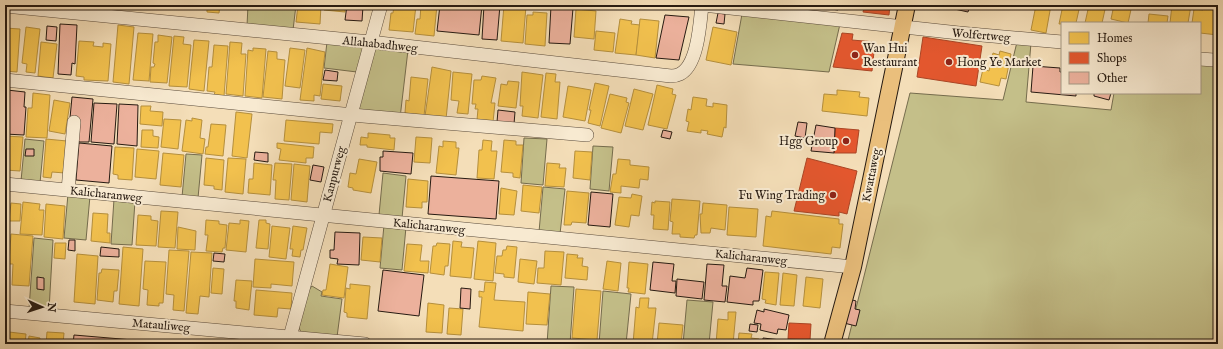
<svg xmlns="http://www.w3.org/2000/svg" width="1223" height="349" font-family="'IM FELL English',serif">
<rect width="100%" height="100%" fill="#f4deb8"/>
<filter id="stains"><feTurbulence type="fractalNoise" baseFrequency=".005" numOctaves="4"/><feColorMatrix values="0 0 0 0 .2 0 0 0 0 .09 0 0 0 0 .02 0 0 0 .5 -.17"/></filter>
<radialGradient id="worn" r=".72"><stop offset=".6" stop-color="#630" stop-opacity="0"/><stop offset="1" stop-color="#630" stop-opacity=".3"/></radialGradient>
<!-- green -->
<g fill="#c4bf89" stroke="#756c4d">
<polygon points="248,5 296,5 293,30 247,26"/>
<polygon points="742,14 840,24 829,72 733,64"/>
<polygon points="327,42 361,46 363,49 357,72 324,68"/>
<polygon points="1017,42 1031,43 1026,102 1111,110 1114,93 1200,93 1200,63 1218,65 1218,344 847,344 910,93 1003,100"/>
<polygon points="374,47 408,50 400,118 357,110"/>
<polygon points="524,138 547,139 543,185 521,183"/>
<polygon points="25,139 44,141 40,183 21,181"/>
<polygon points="593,146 613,147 609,191 590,189"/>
<polygon points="186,154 202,155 198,198 182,197"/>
<polygon points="383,173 406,176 402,218 379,215"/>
<polygon points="543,187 565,189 560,234 539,232"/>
<polygon points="68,194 90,196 86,240 64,238"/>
<polygon points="114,199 135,201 132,245 111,244"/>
<polygon points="384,225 406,227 402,270 380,268"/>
<polygon points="34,238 53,240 49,310 29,309"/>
<polygon points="312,286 322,292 321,296 342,299 337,337 301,332 299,328 307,292"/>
<polygon points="551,286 574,287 570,344 547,344"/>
<polygon points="603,291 631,294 626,344 599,344"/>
<polygon points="687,300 713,302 709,344 683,344"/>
</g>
<!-- homes -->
<g fill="#f2c14e" stroke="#b58f3c">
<polygon points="207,5 220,5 219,13 207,12"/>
<polygon points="298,5 321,5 320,24 296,22"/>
<polygon points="325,5 345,5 345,12 324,10"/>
<polygon points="394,5 416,5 413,32 389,30 391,13 393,13"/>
<polygon points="421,5 437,5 434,36 415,34 417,19 420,19"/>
<polygon points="504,5 526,6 523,43 501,41"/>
<polygon points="1036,5 1051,5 1046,33 1031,30"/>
<polygon points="1063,5 1080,5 1076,23 1059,24"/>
<polygon points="1089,5 1106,5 1102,23 1085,23"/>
<polygon points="1114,5 1132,5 1128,23 1111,19"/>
<polygon points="1172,5 1191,5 1188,23 1170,23"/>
<polygon points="1203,5 1218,6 1218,35 1200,33 1200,23 1192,23 1194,9 1203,10"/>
<polygon points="576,9 596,11 594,39 574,37"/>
<polygon points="533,12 547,13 545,46 525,44 527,15 533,15"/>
<polygon points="1149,14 1168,16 1167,23 1148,23"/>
<polygon points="620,19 632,21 631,24 640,25 636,55 615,53"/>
<polygon points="640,19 659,21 655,58 636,55"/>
<polygon points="118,25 134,27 129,84 113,82"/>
<polygon points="26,27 40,29 35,73 26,72 27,64 22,63"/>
<polygon points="713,27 737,32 731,65 706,60"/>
<polygon points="5,28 20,29 17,72 5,71"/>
<polygon points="596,31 615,33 613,52 594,50"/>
<polygon points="138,33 153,34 149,81 133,80"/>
<polygon points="158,35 172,37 167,83 150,82 151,67 154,67 155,64 153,63 155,42 158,42"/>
<polygon points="174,36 184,37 183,44 191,45 187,87 169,86"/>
<polygon points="194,40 209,41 204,91 189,89"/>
<polygon points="79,41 94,42 93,46 103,47 103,43 111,44 108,81 84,80 84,77 76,76"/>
<polygon points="41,42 57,44 53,78 38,76"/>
<polygon points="230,42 242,43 241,54 246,54 243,96 226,94"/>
<polygon points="214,45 228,46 224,96 214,95 215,92 207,91 209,67 212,67"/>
<polygon points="253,48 266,49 262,98 245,96 248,50 253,51"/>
<polygon points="290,48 305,50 300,88 285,86"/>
<polygon points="307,48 325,52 320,96 314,95 314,101 300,100"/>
<polygon points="268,51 277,52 277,59 285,60 282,99 263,97"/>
<polygon points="1000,51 1011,54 1006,79 1001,78 999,86 980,82 983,69 989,71 993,53 999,55"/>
<polygon points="432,67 451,71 446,119 425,116"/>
<polygon points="453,72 472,74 468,114 457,113 459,101 451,100"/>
<polygon points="522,72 543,75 538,118 522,116 523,106 520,106"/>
<polygon points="546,73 556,74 555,82 560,82 557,119 541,117"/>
<polygon points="482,76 496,78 491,103 495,103 493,122 477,120 478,109 475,109 476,104 472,104 474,80 481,80"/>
<polygon points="411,77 428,79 424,116 405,113 406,100 409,101"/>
<polygon points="508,81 519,82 516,108 498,106 501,84 507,85"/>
<polygon points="595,83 609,86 600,126 588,123 591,110 589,110"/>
<polygon points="323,84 342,86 340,101 321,99"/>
<polygon points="657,85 673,89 672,94 676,95 667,129 648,125"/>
<polygon points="568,86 591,90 585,121 563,117"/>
<polygon points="634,89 653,94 643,130 625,126"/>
<polygon points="837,90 860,92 859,97 869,98 867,116 822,111 824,94 837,95"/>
<polygon points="33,93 50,95 47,138 26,137 28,108 32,108"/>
<polygon points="610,94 627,98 626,102 629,103 621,133 601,128"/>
<polygon points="693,97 707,99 706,106 713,107 713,103 727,105 726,128 724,127 722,137 707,134 708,131 701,130 701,133 687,131 689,122 686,121 688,109 691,110"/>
<polygon points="54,100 70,103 65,134 49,131"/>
<polygon points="141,106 151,106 150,111 163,112 162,126 140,124"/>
<polygon points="236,112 252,114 247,158 232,156"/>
<polygon points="192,118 202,120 200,138 205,139 203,154 182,151 186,120 192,121"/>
<polygon points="164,119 181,120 178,149 161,147"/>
<polygon points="286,120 333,124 332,133 320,132 319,144 284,141"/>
<polygon points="211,124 226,125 223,156 205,154 206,147 208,147"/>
<polygon points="142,130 153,130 153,136 159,137 158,148 141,147"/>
<polygon points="368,133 390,135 390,138 395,138 394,150 367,147 367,145 360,145 361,137 368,138"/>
<polygon points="5,136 23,137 20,171 5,170"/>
<polygon points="416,137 432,138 430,163 414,162"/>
<polygon points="46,139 67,141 65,173 52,172 51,178 43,177"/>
<polygon points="483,140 492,141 491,151 497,151 494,179 477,178 479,150 482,150"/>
<polygon points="504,140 516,141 516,145 523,145 520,178 513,177 513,173 501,172"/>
<polygon points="443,141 456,142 456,148 459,148 456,175 436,173 439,146 443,147"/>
<polygon points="277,143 314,147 313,158 306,158 306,163 279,160 281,149 277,148"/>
<polygon points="115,147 134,148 132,180 118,179 118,175 113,174"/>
<polygon points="137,149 159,151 156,179 135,177"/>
<polygon points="575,151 592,152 590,180 573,178"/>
<polygon points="163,153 184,155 181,187 160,185"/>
<polygon points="206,158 224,160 222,190 214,189 214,186 204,185"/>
<polygon points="228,158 246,159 243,194 225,192"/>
<polygon points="359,159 377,162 371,193 353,190 353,188 348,187 350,173 356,174"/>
<polygon points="618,159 630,160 630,165 649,167 648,180 640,179 639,188 621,186 621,193 610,192 613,174 616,174"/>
<polygon points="254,163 272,165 270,195 248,193 249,179 253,179"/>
<polygon points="275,163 292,164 289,200 275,199 276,180 273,180"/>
<polygon points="547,163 560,164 559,168 566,168 564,187 545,186"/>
<polygon points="294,164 310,166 307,202 291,200"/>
<polygon points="408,179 428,181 427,202 422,202 422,208 406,207"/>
<polygon points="523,185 542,187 539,213 521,211"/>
<polygon points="501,188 517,191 514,215 499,214"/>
<polygon points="567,191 589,193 586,223 572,222 571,225 564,225"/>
<polygon points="632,194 642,196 639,216 631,215 629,227 615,225 619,197 631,198"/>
<polygon points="672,199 700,201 697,235 695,235 694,238 680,237 680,234 672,234 673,222 670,221"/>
<polygon points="655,201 670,202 668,230 653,229 654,215 651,215 652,202 655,203"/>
<polygon points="23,202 40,204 39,210 44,210 42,235 20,234"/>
<polygon points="11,203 21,204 20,221 9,221"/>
<polygon points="703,203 727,205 725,230 711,228 710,233 701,233 700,214 702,214"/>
<polygon points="46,204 65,206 63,239 44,237"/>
<polygon points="729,207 758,209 756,237 727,235"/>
<polygon points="161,211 178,212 175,248 158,247"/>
<polygon points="772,211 839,219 839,224 843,224 840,248 832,247 831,254 763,246 766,216 771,217"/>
<polygon points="93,213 108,214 107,233 110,233 110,243 91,241"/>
<polygon points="138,215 151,216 151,220 158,221 156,246 136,245"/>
<polygon points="206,220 219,221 219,224 227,225 225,248 223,248 222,252 206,251 208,235 205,235"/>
<polygon points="240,220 249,221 246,252 226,250 229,223 240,224"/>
<polygon points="259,220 266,220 266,223 270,224 268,249 256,248"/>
<polygon points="272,226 290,228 286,259 269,257"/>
<polygon points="293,226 307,228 303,250 301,250 300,257 292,256 293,249 290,249"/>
<polygon points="178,227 196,231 195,250 177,249"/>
<polygon points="5,234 8,234 5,297"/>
<polygon points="11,234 33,236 29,286 12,285 13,264 9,264"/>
<polygon points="363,237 382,238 380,262 361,260"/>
<polygon points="453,241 462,242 461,247 474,248 471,278 450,276"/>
<polygon points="478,241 496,243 493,281 474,279"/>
<polygon points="55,243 66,243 65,259 54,258"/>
<polygon points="437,243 450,244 448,266 445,266 444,275 430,273 433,246 436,246"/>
<polygon points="407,244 422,245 420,261 429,261 428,273 404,271"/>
<polygon points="507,246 517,247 514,278 504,277 504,274 495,273 497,256 502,256 503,250 506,250"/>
<polygon points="123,247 143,249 139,306 119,304"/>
<polygon points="169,250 189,251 184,311 173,310 174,295 166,294"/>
<polygon points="545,251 564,252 561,285 537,283 538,268 544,268"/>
<polygon points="191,252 212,253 209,297 200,296 198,314 186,313"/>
<polygon points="77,254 98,256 95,304 74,302"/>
<polygon points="567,254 578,255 577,258 583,258 582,266 588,267 587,280 565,278"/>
<polygon points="255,259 294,262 292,286 271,284 271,288 253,287"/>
<polygon points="520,259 537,261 534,284 518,282"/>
<polygon points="145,261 166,262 163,303 159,303 159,306 147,305 148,290 143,289"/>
<polygon points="607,261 621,263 618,291 603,289"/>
<polygon points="629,262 648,264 645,294 628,292 629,288 627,288"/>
<polygon points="330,264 348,267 344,298 322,295 323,290 326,290"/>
<polygon points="213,268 224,269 222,294 211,293"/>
<polygon points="102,269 119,270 117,291 114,291 113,302 97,300 99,273 101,273"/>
<polygon points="765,272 779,273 776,305 765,303 766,300 762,299"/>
<polygon points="783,273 797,275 794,306 780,305"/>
<polygon points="806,277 823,279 820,308 803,306"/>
<polygon points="236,280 252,281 249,310 236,308 236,301 234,301"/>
<polygon points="485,282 496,283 494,300 525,302 523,331 479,327 482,297 479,297 479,291 484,292"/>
<polygon points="350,284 370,286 367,319 347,317 347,313 344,312 346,288 350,289"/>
<polygon points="576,289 601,291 597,340 572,338"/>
<polygon points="256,290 292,293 291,309 278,308 277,317 254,315"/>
<polygon points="528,292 550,294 547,325 526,324"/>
<polygon points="640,298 649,298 648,308 656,308 652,344 633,344 636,307 639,308"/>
<polygon points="428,303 444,305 442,333 426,332"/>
<polygon points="449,308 463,309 461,335 447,334"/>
<polygon points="728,312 736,312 733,344 716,344 718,319 728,320"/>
<polygon points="659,323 683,325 681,344 657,344"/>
<polygon points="9,332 26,334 25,344 8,344"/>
<polygon points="47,332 64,333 63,344 46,344"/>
<polygon points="739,333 752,334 751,338 759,339 758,344 738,344"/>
<polygon points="29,336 40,338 39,344 28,344"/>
</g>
<!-- shops -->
<g fill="#e4572e" stroke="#ab4525">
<polygon points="851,5 890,5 889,15 863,12 864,8"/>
<polygon points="842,33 853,34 852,40 875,42 872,71 833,67"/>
<polygon points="923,37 982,46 976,86 917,77"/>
<polygon points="835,128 859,130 856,153 834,153"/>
<polygon points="807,158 857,171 847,214 839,212 839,216 794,211"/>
<polygon points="789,323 811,324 810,340 788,339"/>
</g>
<!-- building -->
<g fill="#ecb19c" stroke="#261a11">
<polygon points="347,5 363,6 362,21 345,20"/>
<polygon points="440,5 482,5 479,35 437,31"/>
<polygon points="484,5 500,5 497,40 482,39"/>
<polygon points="825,5 839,5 838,10 824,8"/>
<polygon points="951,5 970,5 968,12 950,8"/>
<polygon points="551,6 573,8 570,44 549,43"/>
<polygon points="718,13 725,14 724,24 716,23"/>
<polygon points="665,15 689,17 679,60 656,58"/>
<polygon points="60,24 77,25 75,64 72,63 71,75 58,74"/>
<polygon points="47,26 57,27 56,41 46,40"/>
<polygon points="1033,66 1060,68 1060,72 1062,72 1062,93 1076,93 1076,96 1031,92"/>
<polygon points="325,70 338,72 337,81 323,80"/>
<polygon points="7,90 25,92 24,107 26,107 24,135 5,134"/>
<polygon points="1094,93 1111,93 1109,100 1094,96"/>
<polygon points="72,97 93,99 89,142 79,142 70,118"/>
<polygon points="94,103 117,104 114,144 91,142"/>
<polygon points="119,104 138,105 137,146 117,144"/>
<polygon points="498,110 515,112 514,124 497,122"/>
<polygon points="798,122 807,123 805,138 795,136"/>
<polygon points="816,125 835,128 834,153 811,151"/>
<polygon points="663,130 672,132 670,139 661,137"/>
<polygon points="79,143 112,146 109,183 76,180"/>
<polygon points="26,149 34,149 34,156 25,156"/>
<polygon points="383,151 413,153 411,174 380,171 380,157 383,157"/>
<polygon points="255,152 268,153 268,162 254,160"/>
<polygon points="313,165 324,167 321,182 310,180"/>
<polygon points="431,176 499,181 496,219 428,214"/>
<polygon points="591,192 613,194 610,227 588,225"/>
<polygon points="5,207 9,207 7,225 5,225"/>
<polygon points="335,232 360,233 359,265 337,264 338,259 330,258 330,250 334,250"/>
<polygon points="69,240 75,240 75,251 68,250"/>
<polygon points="101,247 119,249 119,257 100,256"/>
<polygon points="214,253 225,254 224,262 213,261"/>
<polygon points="653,262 674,264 672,281 676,281 675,293 650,290"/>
<polygon points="707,264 724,265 722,286 727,286 725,302 704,300"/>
<polygon points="747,268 763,270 759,301 753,301 753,305 727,302 730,276 745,278"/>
<polygon points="383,270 424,275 419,316 378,311"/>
<polygon points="37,277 44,278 44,290 37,289"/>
<polygon points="677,279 704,282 702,299 676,296"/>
<polygon points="461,288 471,289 470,309 460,308"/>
<polygon points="849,299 856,301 855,309 860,310 856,326 844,323"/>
<polygon points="764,309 789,315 786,330 778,329 777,334 760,330 761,324 754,323 757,310 764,312"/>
<polygon points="750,324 758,325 757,332 749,331"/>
<polygon points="74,335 133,340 133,344 73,344"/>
<polygon points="763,338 781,340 781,344 763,344"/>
</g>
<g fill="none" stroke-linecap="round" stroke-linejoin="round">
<!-- minor casing -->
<g stroke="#5a4b3b" stroke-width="14">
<g id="minor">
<polyline points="703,5 959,33 1062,42"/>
<path d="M5,6l365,36 301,34c3,0 7,-1 9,-2 18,-9 20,-51 22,-69"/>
<polyline points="1200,59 1214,60"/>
<polyline points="5,80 363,116 587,135"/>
<polyline points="5,184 853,267"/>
<polyline points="68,190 74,122"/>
<polyline points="5,311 365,344"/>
<polyline points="288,344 381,5"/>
</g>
</g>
<!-- major casing -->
<g stroke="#261a11" stroke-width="18">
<polyline id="major" points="832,344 853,267 907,5"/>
</g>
<!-- minor -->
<use href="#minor" stroke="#f8ead1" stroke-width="13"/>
<!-- major -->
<use href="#major" stroke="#eabf7c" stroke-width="16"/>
</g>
<!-- markers -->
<g fill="#8f2418" stroke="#f8ead1" stroke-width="1.5">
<circle cx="855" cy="55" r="4"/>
<circle cx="949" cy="62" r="4"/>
<circle cx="846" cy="141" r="4"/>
<circle cx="833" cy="195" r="4"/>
</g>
<g text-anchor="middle" stroke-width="4" stroke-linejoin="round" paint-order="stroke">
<!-- street labels -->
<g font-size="12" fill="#261a11" stroke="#f8ead1">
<text transform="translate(981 35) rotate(5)" y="4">Wolfertweg</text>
<text transform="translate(380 44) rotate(6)" y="4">Allahabadhweg</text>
<text transform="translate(334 174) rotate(-75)" y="4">Kanpurweg</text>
<text transform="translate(871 175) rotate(-79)" y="4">Kwattaweg</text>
<text transform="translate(106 194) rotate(6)" y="4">Kalicharanweg</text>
<text transform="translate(429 226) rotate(6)" y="4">Kalicharanweg</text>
<text transform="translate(751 257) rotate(6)" y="4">Kalicharanweg</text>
<text transform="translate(161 325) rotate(5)" y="4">Matauliweg</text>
</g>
<!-- poi labels -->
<g font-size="12" fill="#261a11" stroke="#f8ead1" text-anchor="start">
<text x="863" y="52">Wan Hui<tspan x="863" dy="14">Restaurant</tspan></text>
<text x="957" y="66">Hong Ye Market</text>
<text x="838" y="145" text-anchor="end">Hgg Group</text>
<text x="825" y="199" text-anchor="end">Fu Wing Trading</text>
</g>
</g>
<!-- margin -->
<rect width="1223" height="349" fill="none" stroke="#f4deb8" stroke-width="20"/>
<rect x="6" y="6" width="1211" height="337" fill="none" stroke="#261a11" stroke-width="2"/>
<rect x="10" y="10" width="1203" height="329" fill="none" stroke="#261a11"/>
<!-- legend -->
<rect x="1061" y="22" width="140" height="72" fill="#f8ead1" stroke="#a49784"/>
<rect x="1069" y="32" width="20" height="12" fill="#f2c14e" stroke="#a49784"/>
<text x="1097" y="42" font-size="12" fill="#261a11">Homes</text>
<rect x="1069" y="52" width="20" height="12" fill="#e4572e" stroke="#a49784"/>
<text x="1097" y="62" font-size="12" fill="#261a11">Shops</text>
<rect x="1069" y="72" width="20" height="12" fill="#ecb19c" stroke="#a49784"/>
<text x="1097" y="82" font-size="12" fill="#261a11">Other</text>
<!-- north arrow -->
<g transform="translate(42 307) rotate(93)" stroke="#f8ead1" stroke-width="3" paint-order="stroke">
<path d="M0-3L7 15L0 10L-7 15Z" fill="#261a11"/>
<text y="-6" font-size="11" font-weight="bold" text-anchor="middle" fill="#261a11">N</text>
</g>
<rect width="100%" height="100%" filter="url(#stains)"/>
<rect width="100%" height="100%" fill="url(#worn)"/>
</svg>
